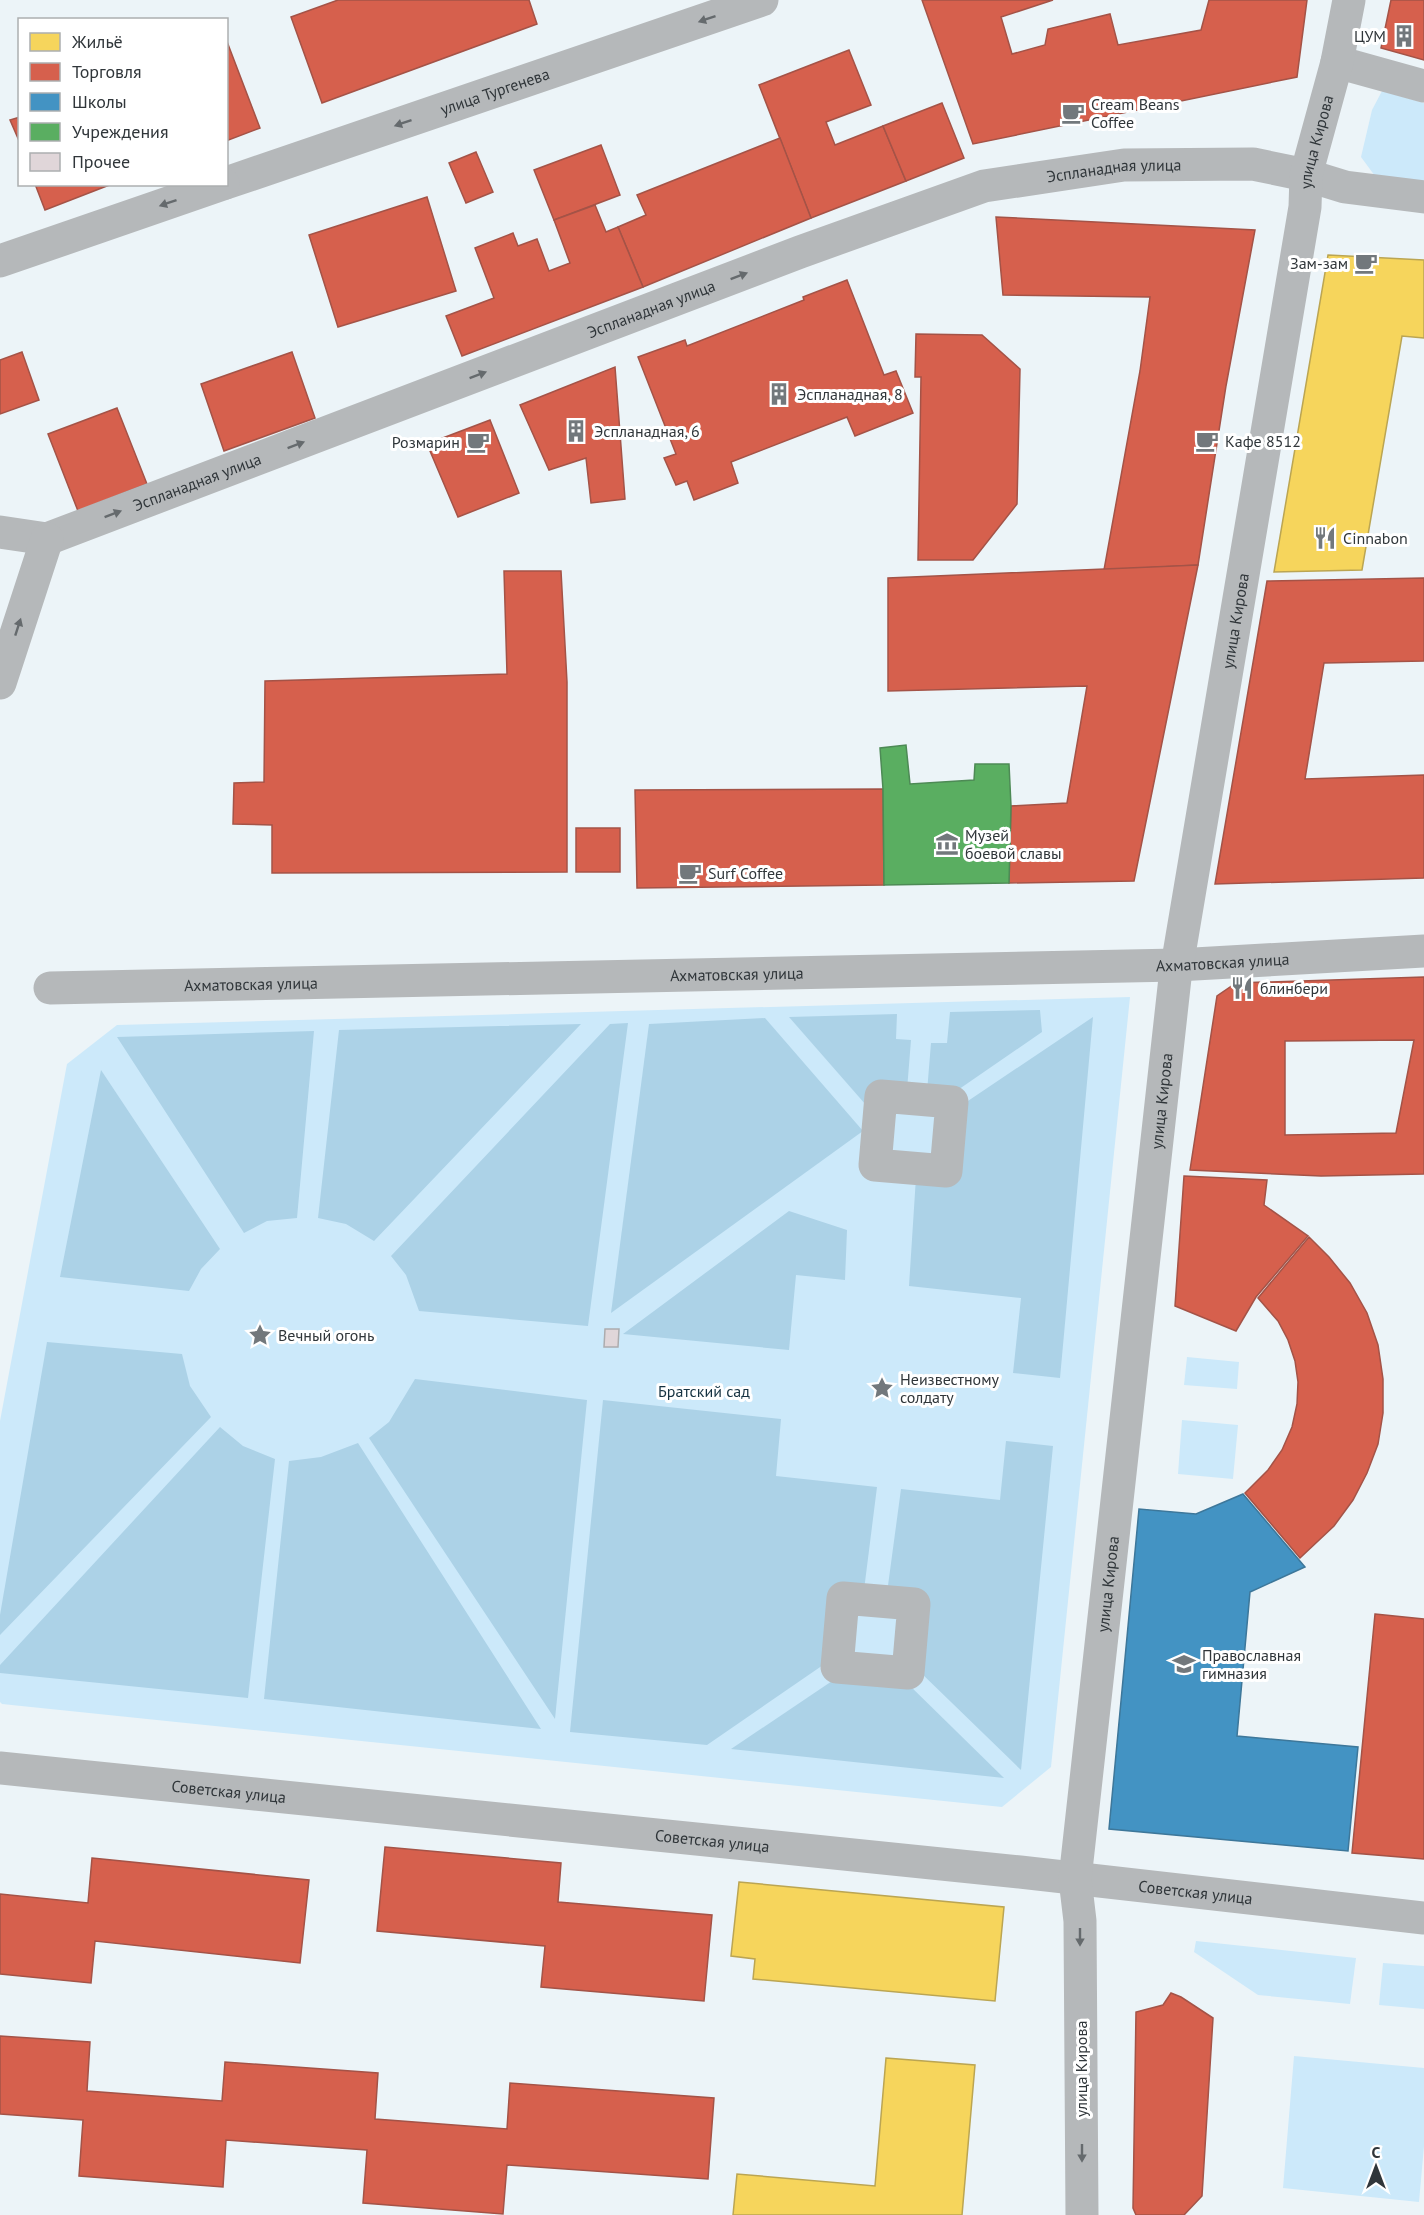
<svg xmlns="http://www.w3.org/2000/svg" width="1424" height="2215" font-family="'PT Sans',sans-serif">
<rect width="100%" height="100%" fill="#ecf4f8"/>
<!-- green -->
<g fill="#cce9fa">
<polygon points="1382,91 1424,103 1424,182 1375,176 1361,157 1372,110"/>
<polygon points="1130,997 1051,1767 1002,1807 2,1704 0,1702 0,1421 67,1064 117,1025"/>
<polygon points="1187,1357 1239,1362 1237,1389 1184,1385"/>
<polygon points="1182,1420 1238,1425 1233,1479 1178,1474"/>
<polygon points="1196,1941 1356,1958 1350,2004 1258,1995 1194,1952"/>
<polygon points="1383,1963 1424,1966 1424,2009 1379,2005"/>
<polygon points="1294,2056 1424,2068 1424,2146 1419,2202 1283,2188"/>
</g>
<!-- forest -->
<g fill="#acd2e7">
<polygon points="1040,1010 1042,1032 952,1094 927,1092 931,1043 947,1043 950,1012"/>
<polygon points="897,1014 896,1039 911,1040 907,1090 873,1113 789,1017"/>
<polygon points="1093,1017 1060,1378 1013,1373 1021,1298 909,1286 916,1177 953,1180 959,1107"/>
<polygon points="765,1018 863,1131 611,1313 649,1024"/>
<polygon points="628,1023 588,1326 419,1311 406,1275 391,1256 610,1024"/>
<polygon points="581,1024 374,1241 346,1224 318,1218 339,1030"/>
<polygon points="314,1031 297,1218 267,1221 244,1233 117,1037"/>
<polygon points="101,1070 220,1249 201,1269 189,1291 60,1277"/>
<polygon points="789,1211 847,1230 845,1280 796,1275 789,1350 623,1334"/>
<polygon points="47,1342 182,1354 190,1386 211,1417 0,1635 0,1615"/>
<polygon points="415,1379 587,1400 555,1719 369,1438 389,1422"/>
<polygon points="603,1400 781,1419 776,1476 877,1487 864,1590 826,1663 707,1745 570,1732"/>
<polygon points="220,1427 243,1446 275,1459 248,1698 0,1673 0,1665"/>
<polygon points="1006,1441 1053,1446 1021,1770 918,1670 887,1593 901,1489 1000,1500"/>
<polygon points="358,1443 541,1729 264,1699 289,1461 321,1457"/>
<polygon points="838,1677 905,1681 1004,1778 731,1749"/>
</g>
<!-- homes -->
<g fill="#f6d55c" stroke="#bba552" stroke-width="1.5">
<polygon points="1328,255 1424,260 1424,338 1402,336 1362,570 1274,572"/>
<polygon points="739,1882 1004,1907 995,2001 753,1979 755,1959 731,1956"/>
<polygon points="886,2058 975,2065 962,2215 733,2215 737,2174 875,2186"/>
</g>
<!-- shops -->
<g fill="#d6604d" stroke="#a45347" stroke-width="1.5" fill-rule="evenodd">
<polygon points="338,0 529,0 537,24 322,103 291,17"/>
<polygon points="922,0 1053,0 1001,17 1012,54 1045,45 1048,29 1110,14 1118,45 1201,30 1209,0 1307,0 1297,77 973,144"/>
<polygon points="1391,0 1424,0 1424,60 1381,48"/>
<polygon points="226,39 260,128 226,141"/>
<polygon points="849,50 871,105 826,122 835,145 883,126 906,181 811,218 759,85"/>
<polygon points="942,103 964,158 906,181 883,126"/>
<polygon points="20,117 20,143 10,120"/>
<polygon points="780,138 811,218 643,287 618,227 646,215 637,195"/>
<polygon points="601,145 620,195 554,220 534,170"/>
<polygon points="476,152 493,192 466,203 449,163"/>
<polygon points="35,184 112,184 45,210"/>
<polygon points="427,197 456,291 338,327 309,235"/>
<polygon points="595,205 606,232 618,227 643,287 462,356 446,316 494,298 475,248 513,233 518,246 537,239 549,271 570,263 554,220"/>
<polygon points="996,217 1255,230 1226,386 1198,565 1104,570 1140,371 1150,297 1003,295"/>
<polygon points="847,280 884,375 896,371 913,413 855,436 847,417 731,462 738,483 694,500 687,481 676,485 664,458 676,454 638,357 685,340 687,346 804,300 803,297"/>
<polygon points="916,334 982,335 1020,369 1017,504 973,560 918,560 921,377 915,377"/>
<polygon points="22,352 39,400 0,414 0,360"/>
<polygon points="292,352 315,418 224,451 201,384"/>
<polygon points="615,367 625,499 591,503 586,458 549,470 520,405"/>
<polygon points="117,408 147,484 78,511 48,434"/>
<polygon points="490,420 519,493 458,517 427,444"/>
<polygon points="1198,565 1134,881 1009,883 1011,806 1067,803 1087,686 888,691 888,578"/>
<polygon points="504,571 561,571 567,682 567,872 272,873 272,825 233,824 234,783 264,782 265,681 507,674"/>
<polygon points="1424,578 1424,661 1324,663 1305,779 1424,775 1424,878 1215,884 1267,581"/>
<polygon points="883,789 884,885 637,888 635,790"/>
<rect x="576" y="828" width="44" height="44"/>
<path d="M1424,977v197l-103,2 -131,-6 27,-174 19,-13zM1414,1040l-18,93 -111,2v-94z"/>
<polygon points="1184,1176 1267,1180 1264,1205 1308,1236 1256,1297 1236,1331 1175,1306"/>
<polygon points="1309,1237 1329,1257 1350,1283 1367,1313 1378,1345 1383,1379 1383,1413 1378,1444 1367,1473 1353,1500 1334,1526 1300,1558 1245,1493 1268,1470 1282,1450 1292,1427 1297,1404 1298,1382 1295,1361 1288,1340 1278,1321 1258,1298"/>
<polygon points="1375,1614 1424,1619 1424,1859 1352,1853"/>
<polygon points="385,1847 561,1863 558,1902 712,1915 704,2001 541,1987 545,1946 377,1931"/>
<polygon points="92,1858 309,1880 300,1963 95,1941 91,1983 0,1974 0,1894 88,1903"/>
<polygon points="1171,1993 1181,1997 1213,2018 1202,2196 1184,2215 1136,2215 1133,2208 1136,2012 1163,2005"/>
<polygon points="0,2036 90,2042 87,2091 222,2101 225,2062 378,2073 375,2119 507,2129 510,2083 714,2098 708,2179 507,2165 503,2214 363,2203 367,2150 226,2140 223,2187 79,2176 83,2120 0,2114"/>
</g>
<!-- schools -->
<polygon fill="#4393c3" stroke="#3d779a" stroke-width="1.5" points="1243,1494 1305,1567 1250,1592 1237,1736 1358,1747 1348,1851 1109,1829 1139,1509 1196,1514"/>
<!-- public -->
<polygon fill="#5aae61" stroke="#4d8a55" stroke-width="1.5" points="906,745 910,784 974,780 975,764 1009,764 1011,806 1009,883 884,885 883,789 880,748"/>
<!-- building -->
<polygon fill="#e0d6d9" stroke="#acacae" stroke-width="1.5" points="605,1329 619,1329 618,1347 604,1347"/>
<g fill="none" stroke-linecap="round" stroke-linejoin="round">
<!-- minor -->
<g stroke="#b5b8ba" stroke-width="33">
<polyline points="1337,62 1424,86"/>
<path id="s1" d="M226,183l536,-183"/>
<polyline points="0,261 223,184"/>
<path id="s2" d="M0,532l47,7 753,-287 184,-66 140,-21 129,-1 53,11 39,12 79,10"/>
<polyline points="0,683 47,539"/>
<path id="s3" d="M50,988l1127,-23 247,-14"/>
<polygon points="881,1096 952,1102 946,1171 875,1165"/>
<polygon points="843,1598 914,1604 908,1673 837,1667"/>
<path id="s4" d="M0,1768l1020,104 404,46"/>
<path id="s5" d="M1082,2215l-2,-294 -5,-42 100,-901 130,-771 1,-32 31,-113 12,-62"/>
</g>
</g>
<!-- one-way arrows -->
<defs><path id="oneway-solid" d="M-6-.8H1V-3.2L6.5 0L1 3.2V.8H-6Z" transform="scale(1.5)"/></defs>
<g fill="#656a6d">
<use href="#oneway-solid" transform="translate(707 19) rotate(161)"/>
<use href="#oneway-solid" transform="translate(403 123) rotate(161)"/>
<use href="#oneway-solid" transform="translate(168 203) rotate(161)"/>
<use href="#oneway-solid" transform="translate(739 276) rotate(-21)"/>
<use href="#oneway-solid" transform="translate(478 375) rotate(-21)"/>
<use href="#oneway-solid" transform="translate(296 445) rotate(-21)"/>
<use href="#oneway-solid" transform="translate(113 514) rotate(-21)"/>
<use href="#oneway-solid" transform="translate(18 627) rotate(-72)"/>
<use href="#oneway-solid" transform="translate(1080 1937) rotate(90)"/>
<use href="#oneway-solid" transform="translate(1082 2153) rotate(90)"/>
</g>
<!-- icons -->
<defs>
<g id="building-bare" transform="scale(1.8)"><path d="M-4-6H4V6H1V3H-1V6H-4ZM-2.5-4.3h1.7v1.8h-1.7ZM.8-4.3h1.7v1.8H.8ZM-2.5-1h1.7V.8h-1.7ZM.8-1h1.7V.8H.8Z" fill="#72787c" stroke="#fff" stroke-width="2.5" paint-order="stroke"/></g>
<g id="cafe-bare" transform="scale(1.8)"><path d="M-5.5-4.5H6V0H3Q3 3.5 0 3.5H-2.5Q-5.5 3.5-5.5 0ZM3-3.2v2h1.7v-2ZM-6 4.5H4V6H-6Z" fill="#72787c" stroke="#fff" stroke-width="2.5" paint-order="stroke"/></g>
<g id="restaurant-bare" transform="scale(1.8)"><path d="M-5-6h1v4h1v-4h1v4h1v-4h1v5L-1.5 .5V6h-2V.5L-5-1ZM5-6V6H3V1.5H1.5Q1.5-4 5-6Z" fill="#72787c" stroke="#fff" stroke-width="2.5" paint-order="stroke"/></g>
<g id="museum-bare" transform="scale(1.8)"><path d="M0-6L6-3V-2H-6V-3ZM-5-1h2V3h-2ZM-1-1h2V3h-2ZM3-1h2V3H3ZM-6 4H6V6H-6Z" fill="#72787c" stroke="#fff" stroke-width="2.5" paint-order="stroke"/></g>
<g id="sight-bare" transform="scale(1.8)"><path d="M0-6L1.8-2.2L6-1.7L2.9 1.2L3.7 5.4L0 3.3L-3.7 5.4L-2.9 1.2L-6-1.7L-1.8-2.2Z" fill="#72787c" stroke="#fff" stroke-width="2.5" paint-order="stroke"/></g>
<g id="school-bare" transform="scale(1.8)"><path d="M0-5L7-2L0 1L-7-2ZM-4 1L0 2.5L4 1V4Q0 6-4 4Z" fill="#72787c" stroke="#fff" stroke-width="2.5" paint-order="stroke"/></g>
</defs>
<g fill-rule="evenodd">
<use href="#building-bare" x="1404" y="36"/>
<use href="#cafe-bare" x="1073" y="113"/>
<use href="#cafe-bare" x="1366" y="263"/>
<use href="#building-bare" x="779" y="394"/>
<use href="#building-bare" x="576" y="431"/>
<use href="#cafe-bare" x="1207" y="441"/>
<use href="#cafe-bare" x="478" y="442"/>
<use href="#restaurant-bare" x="1325" y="538"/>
<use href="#museum-bare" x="947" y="844"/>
<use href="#cafe-bare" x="690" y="873"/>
<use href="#restaurant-bare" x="1242" y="988"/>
<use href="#sight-bare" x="260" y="1335"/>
<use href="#sight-bare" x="882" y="1388"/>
<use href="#school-bare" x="1184" y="1664"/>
</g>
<g text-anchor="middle" stroke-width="6" stroke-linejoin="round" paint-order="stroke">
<!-- poi labels -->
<g font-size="16" fill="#30363a" stroke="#fff" text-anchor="start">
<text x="1386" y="42" text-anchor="end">ЦУМ</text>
<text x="1091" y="110">Cream Beans<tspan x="1091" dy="18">Coffee</tspan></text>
<text x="1348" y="269" text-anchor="end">Зам-зам</text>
<text x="797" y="400">Эспланадная, 8</text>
<text x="594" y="437">Эспланадная, 6</text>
<text x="1225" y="447">Кафе 8512</text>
<text x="460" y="448" text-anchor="end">Розмарин</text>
<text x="1343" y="544">Cinnabon</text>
<text x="965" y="841">Музей<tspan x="965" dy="18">боевой славы</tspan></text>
<text x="708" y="879">Surf Coffee</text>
<text x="1260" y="994">блинбери</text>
<text x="278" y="1341">Вечный огонь</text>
<text x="900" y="1385">Неизвестному<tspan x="900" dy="18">солдату</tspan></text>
<text x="1202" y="1661">Православная<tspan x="1202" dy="18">гимназия</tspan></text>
</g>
<!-- street labels -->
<g font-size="16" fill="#30363a" stroke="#fff">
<text dy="6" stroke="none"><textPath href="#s1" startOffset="284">улица Тургенева</textPath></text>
<text dy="6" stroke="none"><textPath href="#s5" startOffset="2091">улица Кирова</textPath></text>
<text dy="6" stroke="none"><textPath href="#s2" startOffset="1180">Эспланадная улица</textPath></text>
<text dy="6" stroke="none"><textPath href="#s2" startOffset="694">Эспланадная улица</textPath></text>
<text dy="6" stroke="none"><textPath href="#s2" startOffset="208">Эспланадная улица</textPath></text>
<text dy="6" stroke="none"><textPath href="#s5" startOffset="1605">улица Кирова</textPath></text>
<text dy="6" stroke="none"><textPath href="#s3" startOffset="1173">Ахматовская улица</textPath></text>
<text dy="6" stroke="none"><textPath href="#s3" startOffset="687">Ахматовская улица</textPath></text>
<text dy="6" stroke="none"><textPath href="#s3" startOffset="201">Ахматовская улица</textPath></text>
<text dy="6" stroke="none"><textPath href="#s5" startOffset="1119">улица Кирова</textPath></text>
<text dy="6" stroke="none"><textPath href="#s5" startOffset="633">улица Кирова</textPath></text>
<text dy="6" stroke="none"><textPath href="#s4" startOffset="230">Советская улица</textPath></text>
<text dy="6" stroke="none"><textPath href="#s4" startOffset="716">Советская улица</textPath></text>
<text dy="6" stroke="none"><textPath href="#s4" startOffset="1202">Советская улица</textPath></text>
<text transform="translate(1081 2069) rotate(-90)" y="6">улица Кирова</text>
</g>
<!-- park labels -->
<g font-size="16" fill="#153241" stroke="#fff">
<text x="704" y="1397">Братский сад</text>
</g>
</g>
<!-- legend -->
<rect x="18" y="18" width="210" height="168" fill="#ffffff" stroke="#acafb0" stroke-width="1.5"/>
<rect x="30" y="33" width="30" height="18" fill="#f6d55c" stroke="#acafb0" stroke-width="1.5"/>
<text x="72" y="48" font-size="18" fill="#30363a">Жильё</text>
<rect x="30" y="63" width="30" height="18" fill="#d6604d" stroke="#acafb0" stroke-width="1.5"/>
<text x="72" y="78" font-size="18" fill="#30363a">Торговля</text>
<rect x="30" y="93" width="30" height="18" fill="#4393c3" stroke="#acafb0" stroke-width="1.5"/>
<text x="72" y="108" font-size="18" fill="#30363a">Школы</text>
<rect x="30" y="123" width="30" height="18" fill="#5aae61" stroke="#acafb0" stroke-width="1.5"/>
<text x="72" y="138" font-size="18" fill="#30363a">Учреждения</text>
<rect x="30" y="153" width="30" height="18" fill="#e0d6d9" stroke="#acafb0" stroke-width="1.5"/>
<text x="72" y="168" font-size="18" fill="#30363a">Прочее</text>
<!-- north arrow -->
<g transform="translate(1376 2167)" stroke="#ffffff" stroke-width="4.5" paint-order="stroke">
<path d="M0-4.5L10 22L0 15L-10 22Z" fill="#30363a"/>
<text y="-9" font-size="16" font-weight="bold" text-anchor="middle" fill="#30363a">С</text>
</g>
</svg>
